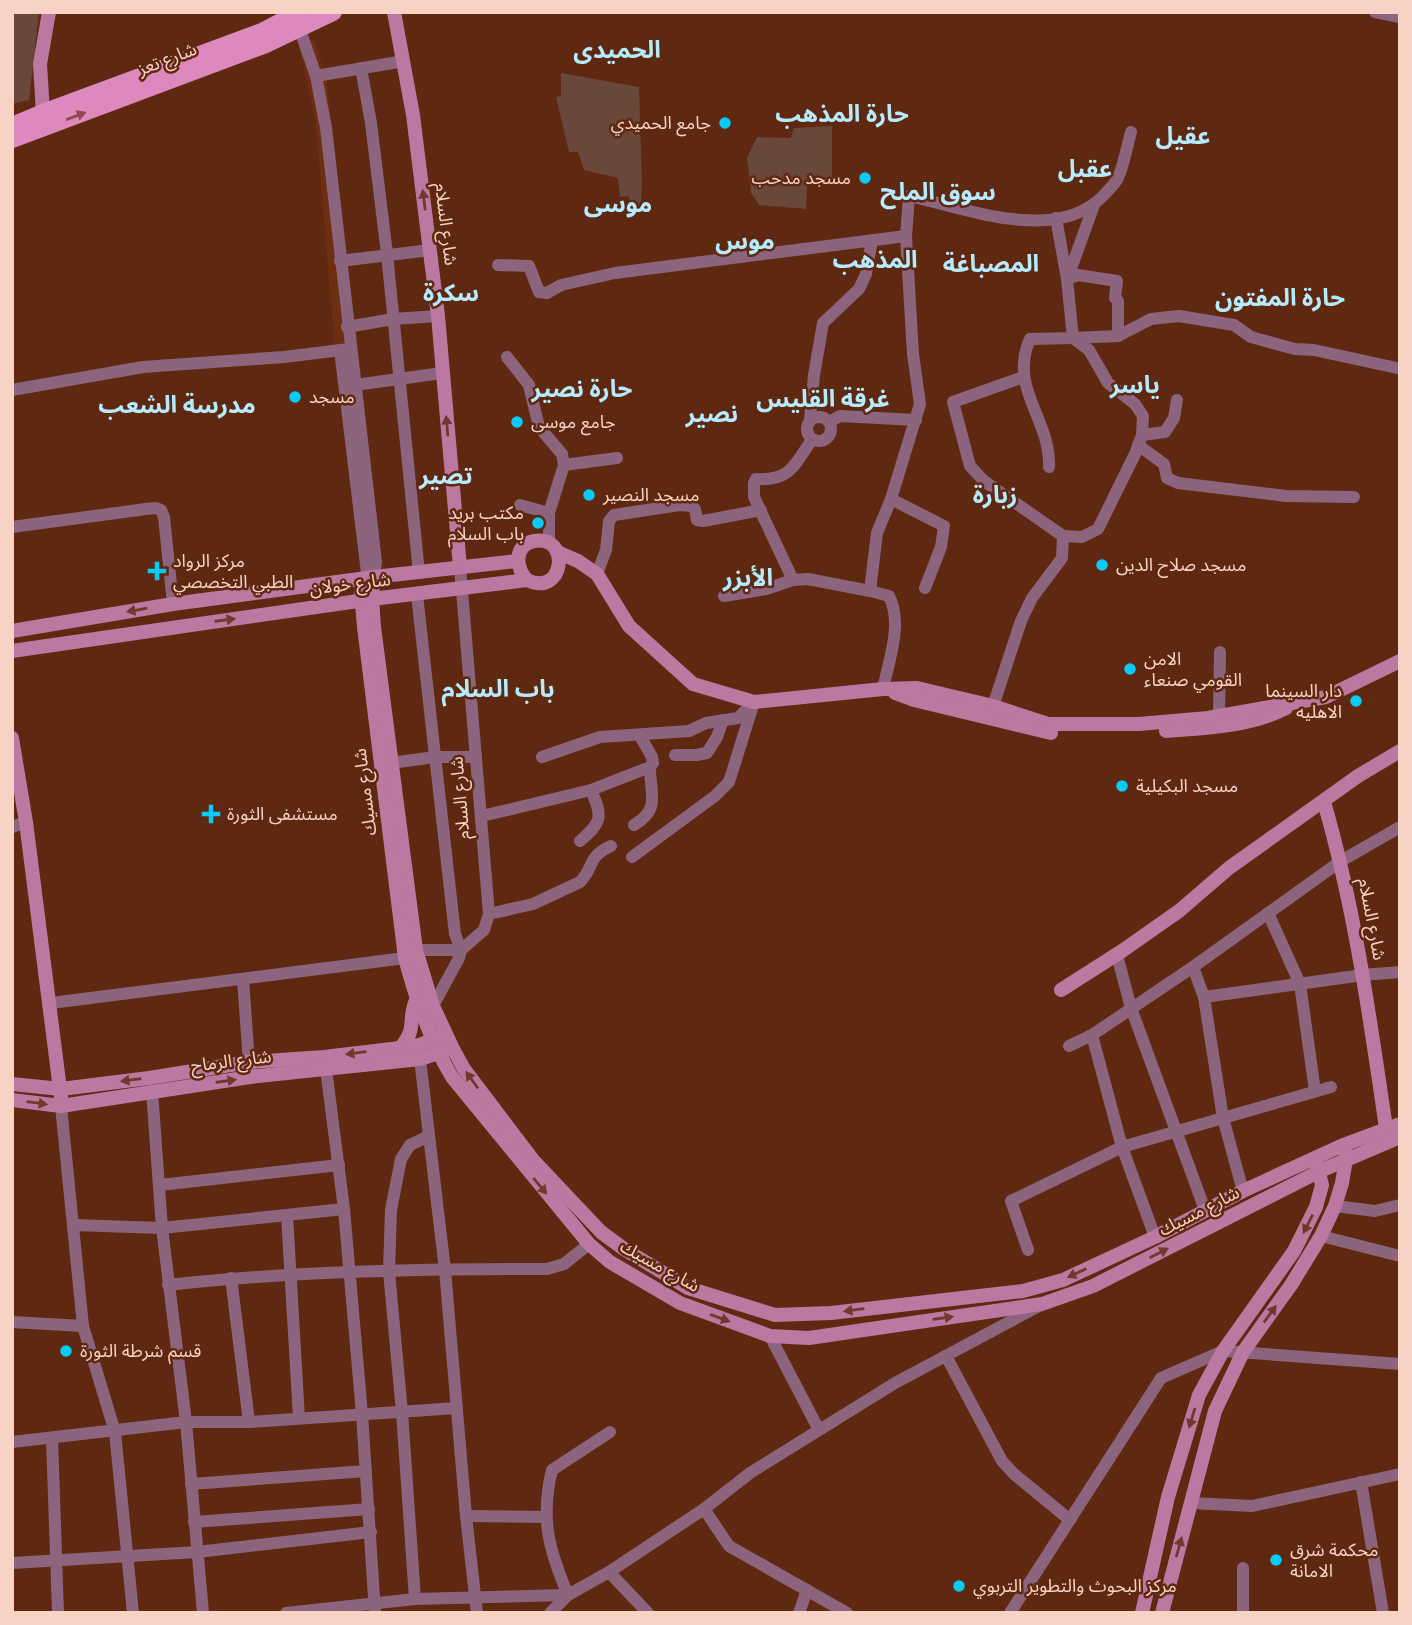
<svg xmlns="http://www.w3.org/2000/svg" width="1412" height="1625" font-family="'Playfair Display','Noto Sans Arabic',serif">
<rect width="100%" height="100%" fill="#5f2810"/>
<!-- built -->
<polygon fill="#6d2e12" points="314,38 327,82 362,384 338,385 315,116 298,44"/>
<!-- green -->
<g fill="#69483b">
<polygon points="12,12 39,12 29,100 12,104"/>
<polygon points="561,73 639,87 642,186 640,211 631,211 629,196 620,197 618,178 584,170 578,152 569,152 556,97 561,96"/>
<polygon points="832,126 832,185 807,185 806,209 759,205 751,193 747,158 757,137 791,138 794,128"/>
</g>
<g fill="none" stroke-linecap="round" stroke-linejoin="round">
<!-- street -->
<g stroke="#8d647d" stroke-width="12">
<polyline points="1375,12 1400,17"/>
<polyline points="300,30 316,76 326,128 376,562 374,577"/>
<polyline points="361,68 371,123 387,254 419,573"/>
<polyline points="316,76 404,61"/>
<polyline points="340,261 430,250"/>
<polyline points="498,265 529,266 539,292 547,293 561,285 615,273 906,236"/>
<polyline points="1068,277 1094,205"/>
<polyline points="1067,279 1078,275 1117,281 1115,298 1118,301 1118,336"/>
<polyline points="347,327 393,319 438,316"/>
<polyline points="1073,338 1118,336 1151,319 1179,316 1234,325 1251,337 1295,349 1314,350 1397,368"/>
<polyline points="340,350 367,573 365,578"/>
<polyline points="507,357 529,385 539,427 562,454 564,465 549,513 549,543"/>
<polyline points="355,385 442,373"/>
<polyline points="12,390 143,367 284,357 349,349"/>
<circle cx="819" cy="429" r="12"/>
<polyline points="810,420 814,375 823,323 859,289 866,274 872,240"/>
<polyline points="829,422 840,416 916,420"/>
<polyline points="1142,435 1165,432 1174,418 1177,400"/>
<polyline points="1138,445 1164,464 1167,478 1178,483 1286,496 1354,497"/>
<polyline points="564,465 617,458"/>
<path d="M1049,467c2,-48 -41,-79 -19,-128l43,-1 -6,-59 -11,-61"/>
<polyline points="891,499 944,526 941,547 925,588"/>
<polyline points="520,505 549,513"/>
<polyline points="12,527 146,509 156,508 161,510 164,517 173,604"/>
<polyline points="1063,536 1082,537 1098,529 1135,454 1142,435 1143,416 1135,404 1108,383 1089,350 1073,338"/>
<polyline points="460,567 489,914 484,930 461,950"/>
<polyline points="597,574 606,550 609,521 614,515 680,505 691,506 695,509 697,520 703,521 761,510"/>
<path d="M793,580l-39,-83v-14l2,-4c36,2 38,-15 56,-39"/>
<polyline points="417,595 455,934 461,950 459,958 433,1006"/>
<polyline points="724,596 766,589 793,580 808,579 870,591"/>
<path d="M883,689c6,-29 20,-66 6,-93l-19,-5 7,-58 14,-34 29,-95 -7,-50 -7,-118 3,-40c56,12 148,49 195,-1 4,-5 11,-11 14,-17 6,-14 9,-31 13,-46"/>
<polyline points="993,706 1021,621 1032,598 1062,558 1063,536 984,481 970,466 953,402 1023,377"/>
<polyline points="1219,716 1220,652"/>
<polyline points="675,755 696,755 707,753 717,737 723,720"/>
<polyline points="542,757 600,737 689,731 706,723 738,718 754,702 729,782 715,796 632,857"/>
<polyline points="391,763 435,757 476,757"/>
<polyline points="482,816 591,790 650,767 653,763 652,757 640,736"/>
<path d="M634,825c27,-16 16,-30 16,-58"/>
<polyline points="12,827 26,822"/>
<path d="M580,841c22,-19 23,-24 11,-51"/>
<polyline points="1268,913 1300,984 1315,1091"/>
<path d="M489,914l44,-10 47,-22c15,-16 7,-25 31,-36"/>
<polyline points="416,950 461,950"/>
<polyline points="1117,955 1131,1008 1205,1210"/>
<polyline points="1193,967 1204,997 1223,1118 1243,1191"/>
<polyline points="243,979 250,1077"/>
<polyline points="1204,997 1363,975 1400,972"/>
<polyline points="51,1003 405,958"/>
<polyline points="1092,1035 1122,1147 1155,1237"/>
<polyline points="1069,1046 1092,1035 1193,967 1341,861 1400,827"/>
<polyline points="420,1059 445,1270 466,1516 477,1613"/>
<polyline points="326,1069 344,1209 362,1414 375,1613"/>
<polyline points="152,1091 162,1228 186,1422 203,1613"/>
<polyline points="61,1106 83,1326 115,1432 133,1613"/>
<polyline points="160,1185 339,1165"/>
<polyline points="1335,1206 1375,1211 1400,1205"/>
<polyline points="287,1215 299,1418"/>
<polyline points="73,1225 162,1228 344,1209"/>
<polyline points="1321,1236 1400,1256"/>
<polyline points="1028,1250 1011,1201 1122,1147 1331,1087"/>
<polyline points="231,1278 249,1422"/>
<path d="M168,1285c126,-14 253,-16 379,-16l17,-5 25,-20"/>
<polyline points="12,1322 83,1326"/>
<polyline points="770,1336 819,1430"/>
<polyline points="946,1356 1002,1461 1014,1474 1070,1520"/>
<polyline points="52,1438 58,1613"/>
<polyline points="12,1442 186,1422 249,1422 457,1408"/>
<polyline points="1361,1482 1383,1613"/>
<polyline points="191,1484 366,1471"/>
<polyline points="1191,1503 1252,1506 1400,1474"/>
<polyline points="704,1509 729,1546 847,1613"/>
<polyline points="466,1516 545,1517"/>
<polyline points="194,1522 369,1509"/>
<polyline points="12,1563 197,1552 371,1532"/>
<polyline points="609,1572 648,1613"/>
<polyline points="415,1599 402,1412 389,1272 391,1210 401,1159 410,1145 429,1136"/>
<polyline points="286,1613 415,1599 568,1595 609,1572 704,1509 750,1473 895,1383 1039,1306"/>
<path d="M550,1613l18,-18c-19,-45 -28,-76 -16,-125l58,-38"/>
<polyline points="799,1613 807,1590"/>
<polyline points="1010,1613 1161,1378 1223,1351 1400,1364"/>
<polyline points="1243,1613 1243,1568"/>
</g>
<!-- secondary -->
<g stroke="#bb79a1" stroke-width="14">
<polyline points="394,12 413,115 438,316 460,567"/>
<polyline points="43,113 40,64 49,12"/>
<polyline points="557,552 578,561 597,574 629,626 693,684 754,702 883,689 917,688 993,706 1048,724 1139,724 1208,718 1326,697 1400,661"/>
<polyline points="374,577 372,599 374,627 416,950 433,1006 452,1047 464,1069 533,1160 601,1232 624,1249 688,1288 775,1315 831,1313 1023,1291 1063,1280 1155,1237 1243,1191 1343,1145 1400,1124"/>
<path d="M365,578l-4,14 3,35 41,331c11,42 25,82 47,119l137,167 21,18 70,41 90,33 39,2 233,-34 51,-18 227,-115 80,-34"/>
<polyline points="12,631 173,604 374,577 517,561"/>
<path d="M12,651l360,-52 155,-19c38,18 44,-46 7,-39 -21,4 -18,27 -7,39"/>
<polyline points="895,693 914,700 1051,733"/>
<path d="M1166,731c40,-3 83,-4 120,-23"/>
<polyline points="12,738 26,822 61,1097"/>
<path d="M1324,802c31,107 46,217 62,326"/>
<polyline points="1061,990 1122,951 1179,911 1229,868 1358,776 1400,751"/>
<path d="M400,1048c18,-20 7,-27 16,-48"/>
<polyline points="12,1084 61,1089 149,1078 249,1062 324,1057 400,1048 419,1045 440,1037"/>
<polyline points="12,1100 61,1106 250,1077 420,1059 447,1050"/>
<polyline points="1142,1613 1168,1497 1199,1395 1223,1351 1294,1251 1316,1207 1322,1185 1317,1164"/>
<polyline points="1162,1613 1215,1411 1243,1352 1291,1285 1321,1236 1335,1206 1342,1183 1346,1159 1345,1152"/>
</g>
<!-- primary -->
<g stroke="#dd89be" stroke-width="18">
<polyline points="12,126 43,113 262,32 300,12"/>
<polyline points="12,139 266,44 333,12"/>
</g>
</g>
<!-- one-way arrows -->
<defs><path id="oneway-solid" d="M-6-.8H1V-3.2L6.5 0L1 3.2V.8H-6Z" transform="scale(1.75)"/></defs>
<use fill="#8b4a4d" href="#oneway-solid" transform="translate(76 116) rotate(-21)"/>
<g fill="#71382d">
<use href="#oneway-solid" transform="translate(424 200) rotate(-97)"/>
<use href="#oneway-solid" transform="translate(447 426) rotate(-95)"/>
<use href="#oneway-solid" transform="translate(137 610) rotate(170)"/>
<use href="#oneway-solid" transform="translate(225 620) rotate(-8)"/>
<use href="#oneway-solid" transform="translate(356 1053) rotate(173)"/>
<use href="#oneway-solid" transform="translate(131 1080) rotate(173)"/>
<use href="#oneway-solid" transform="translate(472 1080) rotate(-126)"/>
<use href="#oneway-solid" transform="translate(226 1081) rotate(-8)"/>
<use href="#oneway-solid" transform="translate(37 1103) rotate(7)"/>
<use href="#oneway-solid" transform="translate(540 1186) rotate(50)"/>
<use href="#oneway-solid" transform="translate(1308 1224) rotate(117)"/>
<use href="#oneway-solid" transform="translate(1159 1253) rotate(-27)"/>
<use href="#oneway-solid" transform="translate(1077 1273) rotate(155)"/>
<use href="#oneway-solid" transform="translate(854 1310) rotate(173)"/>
<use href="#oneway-solid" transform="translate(1270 1314) rotate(-54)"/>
<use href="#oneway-solid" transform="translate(720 1318) rotate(20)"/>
<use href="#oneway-solid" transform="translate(943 1318) rotate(-8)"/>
<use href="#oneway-solid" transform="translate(1192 1418) rotate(107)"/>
<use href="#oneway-solid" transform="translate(1179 1547) rotate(-75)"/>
</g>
<!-- markers -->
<g fill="#08cbfa" stroke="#5f2810" stroke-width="2.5">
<circle cx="725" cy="123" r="7"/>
<circle cx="865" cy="178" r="7"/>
<circle cx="295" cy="397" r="7"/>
<circle cx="517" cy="422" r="7"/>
<circle cx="589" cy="495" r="7"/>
<circle cx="538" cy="523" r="7"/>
<circle cx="1102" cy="565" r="7"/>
<path d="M153.5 560.5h7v7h7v7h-7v7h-7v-7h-7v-7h7z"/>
<circle cx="1130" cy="669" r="7"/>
<circle cx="1356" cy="701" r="7"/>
<circle cx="1122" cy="786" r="7"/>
<path d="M207.5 803.5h7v7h7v7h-7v7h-7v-7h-7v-7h7z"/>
<circle cx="66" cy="1351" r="7"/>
<circle cx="1276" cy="1560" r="7"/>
<circle cx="959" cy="1586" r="7"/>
</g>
<g text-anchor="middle" stroke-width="5" stroke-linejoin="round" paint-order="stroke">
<!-- street labels -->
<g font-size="18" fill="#f6d3c5" stroke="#5f2810">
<text transform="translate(167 59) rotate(-21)" y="6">شارع تعز</text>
<text transform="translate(446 224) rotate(83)" y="6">شارع السلام</text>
<text transform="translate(350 584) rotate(-7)" y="6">شارع خولان</text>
<text transform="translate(365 792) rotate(-97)" y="6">شارع مسيك</text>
<text transform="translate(460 798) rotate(-95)" y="6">شارع السلام</text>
<text transform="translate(1372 919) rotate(79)" y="6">شارع السلام</text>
<text transform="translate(231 1061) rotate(-7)" y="6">شارع الرماح</text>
<text transform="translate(1199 1211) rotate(-27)" y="6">شارع مسيك</text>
<text transform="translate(660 1266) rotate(29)" y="6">شارع مسيك</text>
</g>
<!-- poi labels -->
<g font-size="18" fill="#f6d3c5" stroke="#5f2810" text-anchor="start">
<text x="711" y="129" text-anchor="end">جامع الحميدي</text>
<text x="851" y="184" text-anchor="end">مسجد مدحب</text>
<text x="309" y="403">مسجد</text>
<text x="531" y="428">جامع موسى</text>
<text x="603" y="501">مسجد النصير</text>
<text x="524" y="519" text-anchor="end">مكتب بريد<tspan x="524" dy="21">باب السلام</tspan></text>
<text x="173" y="567">مركز الرواد<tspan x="173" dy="21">الطبي التخصصي</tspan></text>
<text x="1116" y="571">مسجد صلاح الدين</text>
<text x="1144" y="665">الامن<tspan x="1144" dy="21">القومي صنعاء</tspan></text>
<text x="1342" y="697" text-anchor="end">دار السينما<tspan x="1342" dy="21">الاهليه</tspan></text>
<text x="1136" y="792">مسجد البكيلية</text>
<text x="227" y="820">مستشفى الثورة</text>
<text x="80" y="1357">قسم شرطة الثورة</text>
<text x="1290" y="1556">محكمة شرق<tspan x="1290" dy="21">الامانة</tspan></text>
<text x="973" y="1592">مركز البحوث والتطوير التربوي</text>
</g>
<!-- district labels -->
<g font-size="24" font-weight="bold" fill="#b6ebfe" stroke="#5f2810">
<text x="617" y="58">الحميدى</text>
<text x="842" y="122">حارة المذهب</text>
<text x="1183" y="144">عقيل</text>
<text x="1085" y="177">عقبل</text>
<text x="938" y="200">سوق الملح</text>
<text x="618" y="212">موسى</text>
<text x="745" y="249">موس</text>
<text x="875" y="268">المذهب</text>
<text x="991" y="272">المصباغة</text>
<text x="451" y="301">سكرة</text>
<text x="1280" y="306">حارة المفتون</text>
<text x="1135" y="393">ياسر</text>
<text x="582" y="397">حارة نصير</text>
<text x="823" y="407">غرقة القليس</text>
<text x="177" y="413">مدرسة الشعب</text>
<text x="712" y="422">نصير</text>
<text x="446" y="484">تصير</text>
<text x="995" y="503">زبارة</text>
<text x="748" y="586">الأبزر</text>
<text x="498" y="697">باب السلام</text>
</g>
</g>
<!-- border -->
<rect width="1412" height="1625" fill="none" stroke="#f6d3c5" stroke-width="28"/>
</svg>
